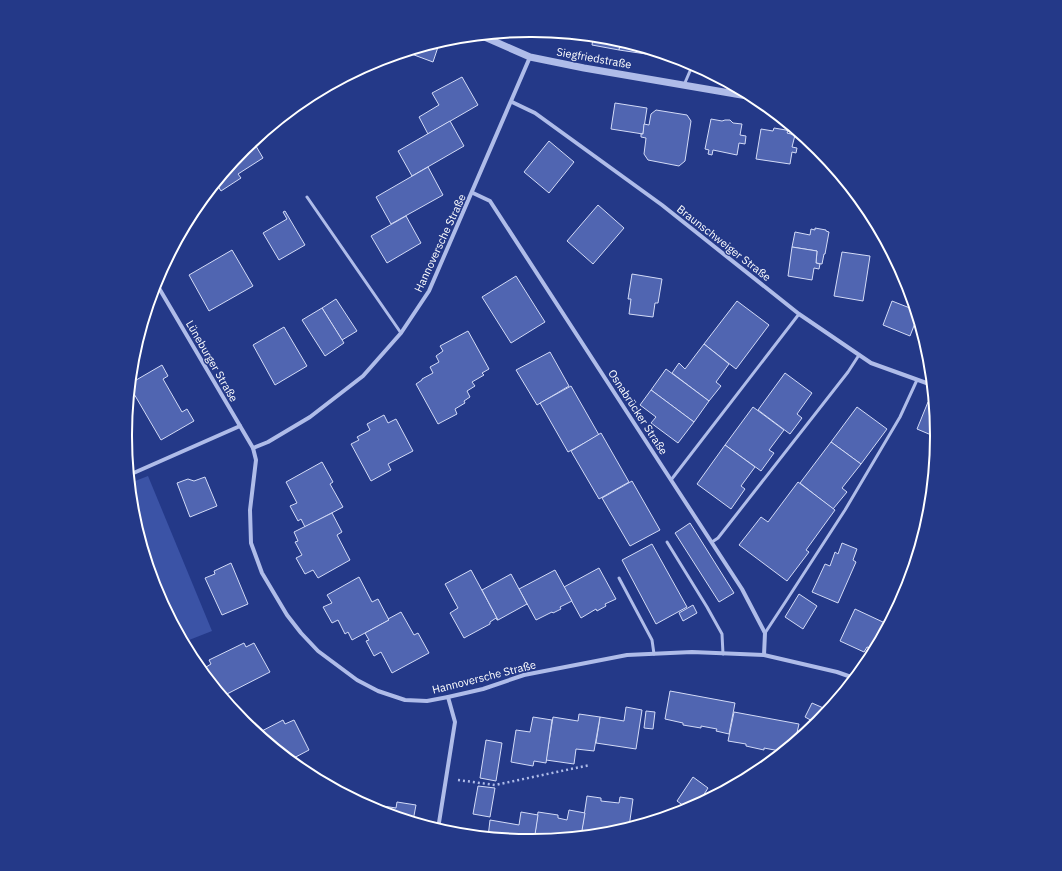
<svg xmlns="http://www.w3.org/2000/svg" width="1062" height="871" font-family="'IBM Plex Sans',sans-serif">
<rect width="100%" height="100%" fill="#243988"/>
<!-- green -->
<polygon fill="#3b53a6" points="148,476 212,631 184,642 156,590 133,514 130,483"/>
<!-- building -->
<g fill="#5065b1" stroke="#d3dbf7">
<polygon points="592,36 610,38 621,41 619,50 592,45 593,38 592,38"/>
<polygon points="440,41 433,62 406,52"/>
<polygon points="621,41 646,49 646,54 619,50"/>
<polygon points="462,77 478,105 428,134 419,117 439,105 432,93"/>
<polygon points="615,103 647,108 643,134 611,129"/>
<polygon points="656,110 687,115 691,121 685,161 679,166 648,160 644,154 646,138 641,137 641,134 643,134 644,124 649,125 651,114"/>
<polygon points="711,119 722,121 725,120 730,120 733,123 742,124 740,135 746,136 745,144 739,143 737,155 713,150 712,155 708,154 709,150 705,149"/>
<polygon points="450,121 464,146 412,176 398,151"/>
<polygon points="774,128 786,130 788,131 787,133 795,135 792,147 797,148 796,153 792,152 790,164 756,159 761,129 773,131"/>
<polygon points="253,141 263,158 238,174 241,178 221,191 216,183 244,149"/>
<polygon points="549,141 574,162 549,193 524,172"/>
<polygon points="428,167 443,195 391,224 376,197"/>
<polygon points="598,205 624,228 593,264 567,241"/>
<polygon points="285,211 305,245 279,260 263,233 287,219 283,212"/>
<polygon points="406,216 421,243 387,263 371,236"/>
<polygon points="815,228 826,230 826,231 829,232 825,254 824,254 822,264 816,263 817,251 792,247 795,232 810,235 811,229 815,230"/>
<polygon points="792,247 817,251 816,263 820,264 819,269 814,268 812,280 788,276"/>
<polygon points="232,250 253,286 209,311 189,275"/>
<polygon points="842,252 870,256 863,301 834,296"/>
<polygon points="632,274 662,279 658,303 655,303 653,317 629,314 631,299 628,299"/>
<polygon points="516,276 545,322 511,343 482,297"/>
<polygon points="336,299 357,331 342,340 322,308"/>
<polygon points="737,301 769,325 736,369 704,344"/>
<polygon points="892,301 915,310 917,318 910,336 883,325"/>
<polygon points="322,308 344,343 325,356 302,320"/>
<polygon points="284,327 307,366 275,385 253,345"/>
<polygon points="468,331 489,369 482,373 484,375 472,382 475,386 467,391 470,397 464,401 465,403 455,409 457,414 438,424 416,384 422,380 422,379 433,373 430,367 439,362 436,356 443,351 440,346"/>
<polygon points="704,344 729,364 716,382 721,386 709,401 672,373 679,363 685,369"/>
<polygon points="550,352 569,386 537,405 516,370"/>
<polygon points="162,365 168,376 163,379 182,412 187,409 194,421 161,440 130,387 131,383"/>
<polygon points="666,369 709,401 694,422 651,390"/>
<polygon points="785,373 812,393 797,414 802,418 790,434 758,410"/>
<polygon points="571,386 599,435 568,452 540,403"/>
<polygon points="651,390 694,422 678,443 651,423 656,417 640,405"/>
<polygon points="928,402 933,404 936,437 917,429"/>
<polygon points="753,407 784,430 769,450 774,453 761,471 725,445"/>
<polygon points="857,407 887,429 861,464 831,442"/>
<polygon points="384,415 388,423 396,419 413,451 388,464 391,470 371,481 351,444 359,440 357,437 370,430 367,424"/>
<polygon points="601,433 629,482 599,499 571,451"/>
<polygon points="831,442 861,464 842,488 847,492 833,509 800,483"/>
<polygon points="725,445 755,467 741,486 745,489 731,509 697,484"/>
<polygon points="322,462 333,482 330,484 343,507 305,527 301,519 298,521 290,506 297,503 286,482"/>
<polygon points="205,477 217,506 190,517 177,483 188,479 194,481"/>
<polygon points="632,481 660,530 630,546 602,498"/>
<polygon points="798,482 835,510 806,550 809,552 787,581 739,545 761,517 768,522"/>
<polygon points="332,513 342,532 337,535 350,560 318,578 313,570 305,574 296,558 302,555 295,542 298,541 294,532"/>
<polygon points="690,523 734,593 719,602 675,533"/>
<polygon points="842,543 857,549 853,560 856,562 838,603 812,592 825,564 830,566 835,552 838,554"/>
<polygon points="652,544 687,607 656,624 622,560"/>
<polygon points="231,563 248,604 222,615 205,578 215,574 214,571"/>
<polygon points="599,568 616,599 605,604 606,606 597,611 596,609 581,618 564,587"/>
<polygon points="471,570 498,620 497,620 496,618 490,622 490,624 464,638 450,613 458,608 445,584"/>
<polygon points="555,570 572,601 560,607 561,609 553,613 552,612 536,620 519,589"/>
<polygon points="511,574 527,604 498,620 482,590"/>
<polygon points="359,577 372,602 378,599 389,620 352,640 348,632 345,634 338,620 332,623 323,607 332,603 327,595"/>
<polygon points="799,594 817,606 803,629 785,617"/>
<polygon points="693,605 697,613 683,621 679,613"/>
<polygon points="855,609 885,623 873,649 867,647 864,652 840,641"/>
<polygon points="401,612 414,635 418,633 429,653 392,673 381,652 374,656 366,641 369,640 365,633 389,620 388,619"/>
<polygon points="244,643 246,647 254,643 270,672 223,696 208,678 203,669 211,664 209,660"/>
<polygon points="670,691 735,703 729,734 716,731 717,729 701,726 701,728 683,725 683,723 665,719"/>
<polygon points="812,703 828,710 816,723 805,717"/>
<polygon points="626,707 642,710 636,749 596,743 600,717 624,721"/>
<polygon points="646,711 655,712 653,729 644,728"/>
<polygon points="734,712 799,724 795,741 781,753 779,753 780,751 764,748 764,750 746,746 746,744 728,741"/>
<polygon points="579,714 600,717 594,751 576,749 574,764 546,760 553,717 578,721"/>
<polygon points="533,717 552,720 546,763 534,761 533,766 511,762 516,730 530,732"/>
<polygon points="283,720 285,724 294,720 309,750 290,760 258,733"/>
<polygon points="486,740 502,743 496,781 480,778"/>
<polygon points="693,777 708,788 698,804 688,809 677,801"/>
<polygon points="478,786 495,788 490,817 473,814"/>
<polygon points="587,796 601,798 601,801 619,803 620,797 633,799 629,827 610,833 581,836"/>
<polygon points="397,802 416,805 413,821 376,810 370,807 370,804 396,808"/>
<polygon points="569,810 585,813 581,836 534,841 538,812 558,815 558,818 567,820"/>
<polygon points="521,812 538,815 534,841 488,837 490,820 519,825"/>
</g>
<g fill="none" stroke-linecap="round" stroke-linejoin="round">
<!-- path -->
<polyline stroke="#afbce9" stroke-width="2.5" stroke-dasharray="2 3" stroke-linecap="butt" points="458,780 495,785 590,765"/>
<!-- service -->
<g stroke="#afbce9" stroke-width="3">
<polyline points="684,85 693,64"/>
<polyline points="307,197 401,333"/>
<polyline points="671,480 799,314"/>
<polyline points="667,542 707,607 722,634 723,654"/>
<polyline points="712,542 718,538 848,372 859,355"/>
<polyline points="619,578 652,640 654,654"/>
<polyline points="765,633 786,601 845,510 900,417 917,380"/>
</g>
<!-- minor -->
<g stroke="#afbce9" stroke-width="4">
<polyline points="512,102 535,113 662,205 799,314 871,363 932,385"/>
<polyline points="473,193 490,201 671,480 742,589 765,633 764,655"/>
<polyline points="156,283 253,448 256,460 250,510 251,543 262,573 287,615 301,633 318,651 357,680 378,691 405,700 427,701 448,697 483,689 524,675 627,655 692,652 764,655 837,672 854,678"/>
<polyline points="253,448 268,442 310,417 363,376 401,333 429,291 530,57"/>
<polyline points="129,475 240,426"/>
<polyline points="438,829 455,722 448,697"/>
</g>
<!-- tertiary -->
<polyline stroke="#afbce9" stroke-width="7" points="480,35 530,57 584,68 753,97"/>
</g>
<g text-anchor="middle" stroke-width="3" stroke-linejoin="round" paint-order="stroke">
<!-- street labels -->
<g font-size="11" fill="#fff" stroke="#243988">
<text transform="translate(594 58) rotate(10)" y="4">Siegfriedstraße</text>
<text transform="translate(440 243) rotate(-65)" y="4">Hannoversche Straße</text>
<text transform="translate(724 243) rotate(38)" y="4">Braunschweiger Straße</text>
<text transform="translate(212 361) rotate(60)" y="4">Lüneburger Straße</text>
<text transform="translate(638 412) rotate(57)" y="4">Osnabrücker Straße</text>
<text transform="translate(484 677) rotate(-14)" y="4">Hannoversche Straße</text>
</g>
</g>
<!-- crop -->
<path d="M0 0H1062V871H0ZM530 37H532A398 398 0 0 1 930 435V436A398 398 0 0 1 532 834H530A398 398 0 0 1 132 436V435A398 398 0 0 1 530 37Z" fill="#243988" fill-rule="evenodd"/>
<path fill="none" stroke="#fff" stroke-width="2" d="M530 37H532A398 398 0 0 1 930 435V436A398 398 0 0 1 532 834H530A398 398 0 0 1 132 436V435A398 398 0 0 1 530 37Z"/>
</svg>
